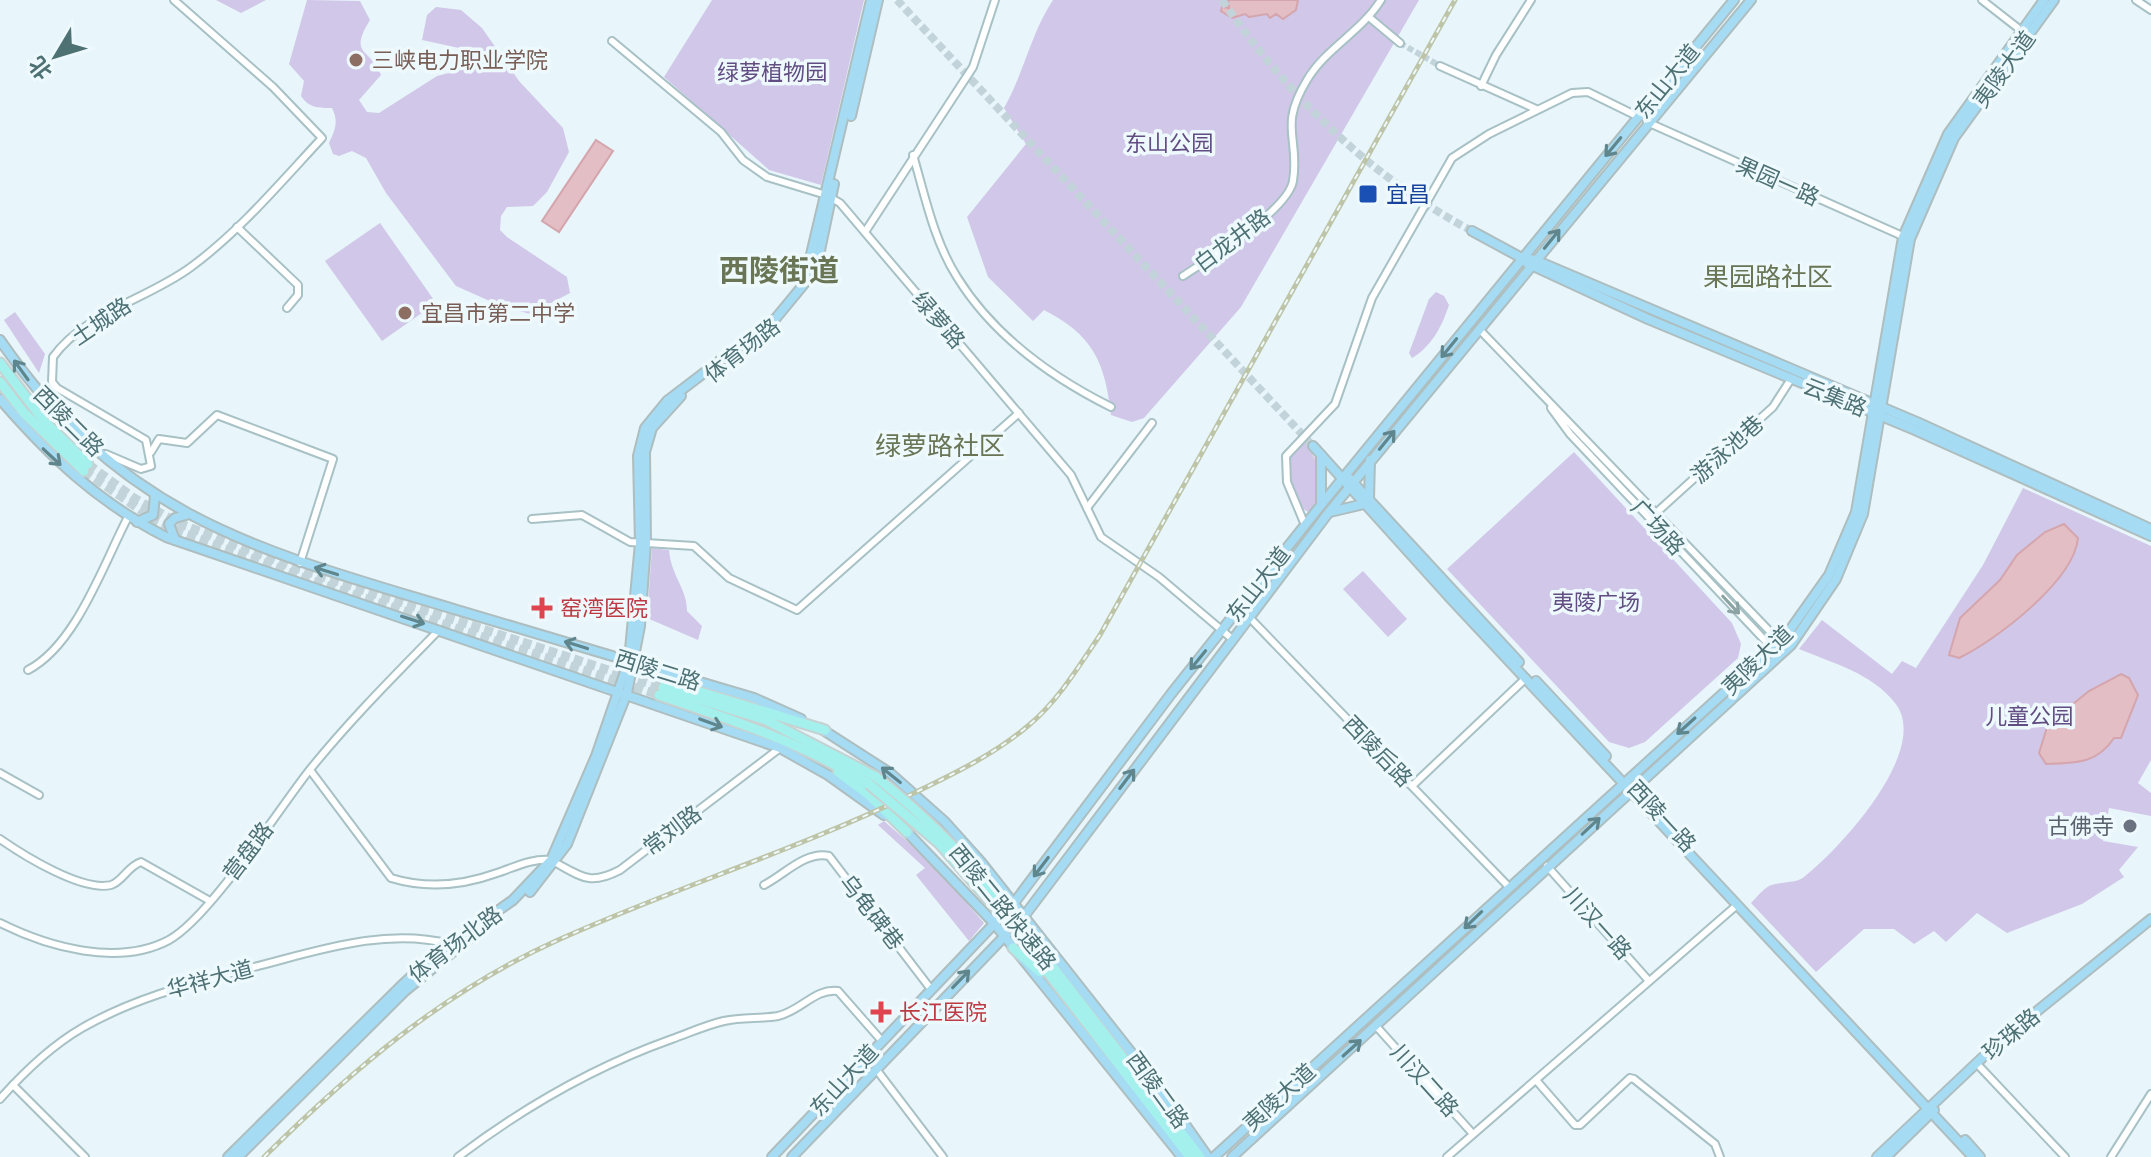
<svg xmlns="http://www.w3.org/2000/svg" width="2151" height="1157" font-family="'IBM Plex Sans','Noto Sans SC',sans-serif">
<rect width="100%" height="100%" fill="#e8f5fb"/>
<!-- green -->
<g fill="#d1c7e8">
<polygon points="216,0 266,0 241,13"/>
<path d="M307,0l53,1 10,19c-22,36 0,27 11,55l-22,25 8,12 12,1 58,-37 20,-5 5,-13 -3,-10 -37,-8 5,-25 9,-8 25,3 21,18 37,53 44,47 6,24 -22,40 -14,14 -26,1 -6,9 -1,14 7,7 60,40 3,16 -21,11 -7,13 -41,-11 -45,-20 -70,-93 -20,-35 -14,-7 -13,5 -6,-2 -4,-11c6,-13 10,-21 3,-35 -14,0 -23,0 -31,-12l3,-15 -15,-17z"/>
<polygon points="712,0 864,0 821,185 769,170 664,77"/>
<path d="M1053,0h366l-178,307 -97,111 -12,4 -21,-7c-6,-53 -18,-80 -67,-105l-11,11 -45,-44 -21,-60 59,-73 -22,-36c20,-35 27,-75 49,-108z"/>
<polygon points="380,223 436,303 382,341 325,261"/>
<path d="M1436,292l8,4 5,9c-7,21 -17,41 -37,53l-3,-5 20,-54z"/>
<polygon points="15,312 45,354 39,373 4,320"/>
<path d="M1305,442l10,17 1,45 -8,8c-14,-7 -24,-39 -17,-55 3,-5 9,-10 14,-15z"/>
<polygon points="1574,452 1732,623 1741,644 1738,658 1645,742 1629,748 1609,742 1447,569"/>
<path d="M2023,488l128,58v214l-13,23 13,10v23l-42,-8 -6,33 35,6 -19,23 5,7 -42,27 -75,29 -30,-20 -31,29 -12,-11 -20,13 -20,-15h-30l-48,43 -65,-69c5,-5 12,-14 18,-17 11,-5 26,-2 35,-9 36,-28 128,-128 91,-174 -23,-30 -63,-40 -96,-54l23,-29 70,54 10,-13 14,7 67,-103z"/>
<path d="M652,548l17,2c2,26 18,38 18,61l15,15 -4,14 -51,-22z"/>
<polygon points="1363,571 1407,619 1388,637 1343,589"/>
<polygon points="884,821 933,864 984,923 969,941 916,875 925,868 878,825"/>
</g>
<!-- water -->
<g fill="#e3bec4" stroke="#d4a5ac" stroke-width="2">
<polygon points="1228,0 1298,0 1296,10 1283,19 1276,14 1270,18 1267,14 1249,17 1245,14 1232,18 1221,11 1222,7 1229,8"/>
<polygon points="596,140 613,151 559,232 542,221"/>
<path d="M2064,524l14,14c-4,43 -82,102 -119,120l-10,-3 11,-37 40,-38 17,-25 28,-23z"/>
<path d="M2121,674l8,4 9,17 -17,43h-7c-17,26 -39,25 -68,26l-7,-11 9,-29 41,-33z"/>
</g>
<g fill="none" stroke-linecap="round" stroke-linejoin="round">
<!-- minor-tunnel -->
<polyline stroke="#c2d4d9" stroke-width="6" stroke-dasharray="6 3" stroke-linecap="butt" points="1400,43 1440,66"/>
<!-- major-tunnel -->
<g stroke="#c2d4d9" stroke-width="8" stroke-dasharray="8 4" stroke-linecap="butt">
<polyline points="897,0 1313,446"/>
<path d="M1222,0c65,95 148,177 250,231"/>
</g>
<!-- highway-tunnel -->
<g stroke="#c2d4d9" stroke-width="9" stroke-dasharray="9 4.5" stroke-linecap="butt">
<polyline points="88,464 134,498 178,523 299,569 663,688"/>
<polyline points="84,471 155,520 181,532 310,580 659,695"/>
</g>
<!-- minor casing -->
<g stroke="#a7c1c5" stroke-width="10">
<g id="minor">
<polyline points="1982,0 2023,32"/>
<polyline points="2136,0 2151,10"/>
<polyline points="1370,18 1400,43"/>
<polyline points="612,41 721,132 743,160 767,177 826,195 840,203 1071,475 1101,537 1159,577 1231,638"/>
<polyline points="1440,66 1536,109"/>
<polyline points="1481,86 1496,55 1531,0"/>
<polyline points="1647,122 1907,238"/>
<path d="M913,155c12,41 21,86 44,122 36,58 94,100 154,130"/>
<polyline points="237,227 298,285 298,295 287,308"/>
<polyline points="865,232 973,67 995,0"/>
<path d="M1183,276c26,-17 105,-66 110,-95 7,-44 -15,-53 14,-101 19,-32 54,-48 74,-80"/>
<polyline points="1479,329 1780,642"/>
<polyline points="1551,408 1570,434 1773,649"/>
<polyline points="151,452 159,439 187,443 217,415 333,459 300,563"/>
<path d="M106,454l35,15 10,-3 -5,-26 -89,-52 -5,-6 1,-25c33,-45 95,-58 138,-90 49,-36 89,-84 131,-129l-49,-51 -99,-87"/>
<polyline points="1087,508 1152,423"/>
<polyline points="1656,513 1773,407 1791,379"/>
<polyline points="532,519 582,515 630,542 694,546 729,578 797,610 1019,413"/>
<polyline points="1305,525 1287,482 1286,456 1335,404 1372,298 1452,158 1489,134 1572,93 1588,92 1639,117"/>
<polyline points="1248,616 1508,886"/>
<path d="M28,670c48,-25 75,-105 100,-153"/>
<path d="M310,770l81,108c36,11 70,8 106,-5 18,-6 35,-15 54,-13"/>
<polyline points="0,773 39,795"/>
<polyline points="1412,786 1526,678"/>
<path d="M0,839c23,16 82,53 111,46 11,-3 17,-19 30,-23l69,39"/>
<path d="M556,863c27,15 35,22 64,7l160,-122"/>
<polyline points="1547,866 1649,981"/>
<path d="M764,885c20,-10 41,-34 65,-29l101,132"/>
<path d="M0,923c48,24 118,44 169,17 40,-22 107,-127 139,-168 40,-50 86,-96 131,-142"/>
<polyline points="1376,1026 1473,1134"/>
<polyline points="1980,1067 2065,1157"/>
<polyline points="876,1069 943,1157"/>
<polyline points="1536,1080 1575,1125 1580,1125 1630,1078 1634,1079 1715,1144 1720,1157"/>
<polyline points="13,1085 85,1157"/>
<path d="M0,1099c24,-27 51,-53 82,-71 54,-31 112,-45 172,-61 63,-16 131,-40 196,-23"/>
<path d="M458,1157c66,-50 135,-90 214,-118 17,-6 34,-14 52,-18 18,-4 37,-2 54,-5 23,-5 37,-28 60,-25l43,49"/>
<polyline points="1447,1157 1737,905"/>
<polyline points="2111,1157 2151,1094"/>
</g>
</g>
<!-- major casing -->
<g stroke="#aebebf" stroke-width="12">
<g id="major">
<polyline points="851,116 878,0"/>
<polyline points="1472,231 1520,257 1535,260 1919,423 2151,529"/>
<polyline points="818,260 834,184"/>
<polyline points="1527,263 1648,319 1915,430 2151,536"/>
<path d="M0,340c123,179 261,211 457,270 99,29 198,59 297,88l47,21"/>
<path d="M0,399c49,57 99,104 166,138l614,211 48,27 56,40"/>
<polyline points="1313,446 1451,599 1973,1157"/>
<polyline points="1321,455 1321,505"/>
<polyline points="1349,478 1519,662"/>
<polyline points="1369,499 1370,460"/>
<polyline points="1330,512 1364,504"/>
<polyline points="137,522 153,515 155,496"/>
<polyline points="175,540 169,524 175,518 186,515"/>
<polyline points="1536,681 1606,756"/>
<polyline points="820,728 890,773 945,822 981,862 1160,1089 1208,1157"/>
<polyline points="905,830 993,922 1182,1157"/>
<polyline points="530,892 567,844 627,693 640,626 646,543 645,452 652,428 681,396"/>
<polyline points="1965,1140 1980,1157"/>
<polyline points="228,1157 399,988 429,960 513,900 551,860 596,756 629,660 640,543 638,456 645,428 667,401 776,318 804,284 871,0"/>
<polyline points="238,1157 405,991 472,936"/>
<polyline points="772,1157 1014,903 1171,694 1321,505 1734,0"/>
<polyline points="792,1157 1025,915 1329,512 1751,0"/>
<polyline points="1214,1157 1785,637 1829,575 1856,512 1903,237 1948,134 2044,0"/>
<polyline points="1232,1157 1791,645 1836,579 1863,514 1910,239 1954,138 2054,0"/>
<polyline points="1877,1157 2000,1041 2151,919"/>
<polyline points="1886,1157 1934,1110"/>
</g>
</g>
<!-- highway casing -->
<g stroke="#c6d2d2" stroke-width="13">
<g id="highway">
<polyline points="0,363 44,421 88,464"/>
<polyline points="0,382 24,413 84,471"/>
<polyline points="664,681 825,730"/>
<polyline points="663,688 766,720 876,777"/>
<path d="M659,695c74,25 143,48 210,89"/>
<polyline points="838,772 869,795 907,832"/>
<polyline points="1020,925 1200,1157"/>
<polyline points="1016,931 1190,1157"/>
<polyline points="1013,948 1040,972"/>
</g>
</g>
<!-- minor -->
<use href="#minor" stroke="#fff" stroke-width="6"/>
<!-- major -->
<use href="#major" stroke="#a6dbf4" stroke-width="8"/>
<!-- highway -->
<use href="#highway" stroke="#a4f0ec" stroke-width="9"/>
<!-- rail casing -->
<g stroke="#bdc4a7" stroke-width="5">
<path id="rail" d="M264,1157c88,-87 180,-166 294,-217 116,-52 238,-90 352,-145 41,-20 84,-40 119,-70 29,-24 50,-59 71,-90l355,-635"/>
</g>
<!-- rail -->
<use href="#rail" stroke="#eef9fe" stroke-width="2" stroke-dasharray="6" stroke-linecap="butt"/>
<!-- highway-bridge casing -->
<g stroke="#c6d2d2" stroke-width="13" stroke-linecap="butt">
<g id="highway-bridge">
<path d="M876,777c56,44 101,91 144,148"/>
<polyline points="869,784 939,843 1016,931"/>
</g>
</g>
<!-- highway-bridge -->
<use href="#highway-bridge" stroke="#a4f0ec" stroke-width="9"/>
</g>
<!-- one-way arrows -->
<defs><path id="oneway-shaft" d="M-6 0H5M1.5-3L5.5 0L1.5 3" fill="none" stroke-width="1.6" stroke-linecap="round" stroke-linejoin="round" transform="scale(2)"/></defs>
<g stroke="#60868d">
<use href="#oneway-shaft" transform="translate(1613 147) rotate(130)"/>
<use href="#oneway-shaft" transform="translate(1552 239) rotate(-51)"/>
<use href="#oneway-shaft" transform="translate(1449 348) rotate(129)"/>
<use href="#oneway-shaft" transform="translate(21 370) rotate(-126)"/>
<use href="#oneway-shaft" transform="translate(1387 440) rotate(-51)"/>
<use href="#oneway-shaft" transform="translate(52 457) rotate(43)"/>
<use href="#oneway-shaft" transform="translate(326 571) rotate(-163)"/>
<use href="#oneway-shaft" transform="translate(413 620) rotate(18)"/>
<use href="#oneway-shaft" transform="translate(576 645) rotate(-163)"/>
<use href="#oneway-shaft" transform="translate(1198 660) rotate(129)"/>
<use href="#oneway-shaft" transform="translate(711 723) rotate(20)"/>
<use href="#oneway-shaft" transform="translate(1686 726) rotate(138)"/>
<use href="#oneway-shaft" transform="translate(891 775) rotate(-141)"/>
<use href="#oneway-shaft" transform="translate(1127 779) rotate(-53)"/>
<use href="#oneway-shaft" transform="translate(1591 826) rotate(-43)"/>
<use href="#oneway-shaft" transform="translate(1041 867) rotate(127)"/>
<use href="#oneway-shaft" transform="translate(1473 920) rotate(136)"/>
<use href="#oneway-shaft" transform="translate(961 979) rotate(-46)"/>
<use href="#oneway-shaft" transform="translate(1352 1048) rotate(-42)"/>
</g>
<use stroke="#8ca3a4" href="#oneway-shaft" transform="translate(1731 605) rotate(47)"/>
<!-- markers -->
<g fill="#8d6e63" stroke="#eef9fe" stroke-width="3">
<circle cx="356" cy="60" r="8"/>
<circle cx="405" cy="313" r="8"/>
</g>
<rect fill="#1a4fb4" stroke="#eef9fe" stroke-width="3" x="1358" y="184" width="20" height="20" rx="4"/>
<g fill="#e0444e" stroke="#eef9fe" stroke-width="3">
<path d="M538 596h8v8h8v8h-8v8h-8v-8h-8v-8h8z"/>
<path d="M877 1000h8v8h8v8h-8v8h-8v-8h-8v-8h8z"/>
</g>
<circle fill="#6b7280" stroke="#eef9fe" stroke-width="3" cx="2130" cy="826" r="8"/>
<g text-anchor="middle" stroke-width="7" stroke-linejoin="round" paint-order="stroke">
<!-- education labels -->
<g font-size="22" fill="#785e54" stroke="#eef9fe" text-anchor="start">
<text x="372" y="68">三峡电力职业学院</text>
<text x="421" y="321">宜昌市第二中学</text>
</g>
<!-- street labels -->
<g font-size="22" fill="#4e7173" stroke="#eef9fe">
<text transform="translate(2004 69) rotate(-54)" y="8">夷陵大道</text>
<text transform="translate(1667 81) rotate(-51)" y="8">东山大道</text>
<text transform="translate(1778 181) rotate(24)" y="8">果园一路</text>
<text transform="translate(1232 240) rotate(-37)" y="8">白龙井路</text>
<text transform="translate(939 320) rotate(49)" y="8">绿萝路</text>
<text transform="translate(101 321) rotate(-34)" y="8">土城路</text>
<text transform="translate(742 350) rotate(-38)" y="8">体育场路</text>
<text transform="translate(1835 397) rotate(22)" y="8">云集路</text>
<text transform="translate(69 421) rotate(45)" y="8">西陵二路</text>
<text transform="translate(1727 449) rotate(-42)" y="8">游泳池巷</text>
<text transform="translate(1658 527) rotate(47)" y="8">广场路</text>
<text transform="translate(1258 584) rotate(-52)" y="8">东山大道</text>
<text transform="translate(1757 660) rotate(-44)" y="8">夷陵大道</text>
<text transform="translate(658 670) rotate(17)" y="8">西陵二路</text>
<text transform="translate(1378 751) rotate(46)" y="8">西陵后路</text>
<text transform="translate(1662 816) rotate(47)" y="8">西陵一路</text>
<text transform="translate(672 830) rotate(-37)" y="8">常刘路</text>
<text transform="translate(248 851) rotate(-53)" y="8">营盘路</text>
<text transform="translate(1003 907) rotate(51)" y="8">西陵二路快速路</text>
<text transform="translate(872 912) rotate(52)" y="8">乌龟碑巷</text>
<text transform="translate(1598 923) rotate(48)" y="8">川汉一路</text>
<text transform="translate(455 944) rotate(-37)" y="8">体育场北路</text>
<text transform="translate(210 979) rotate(-15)" y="8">华祥大道</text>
<text transform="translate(2011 1034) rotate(-40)" y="8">珍珠路</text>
<text transform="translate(844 1080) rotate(-47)" y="8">东山大道</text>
<text transform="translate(1425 1080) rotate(48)" y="8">川汉二路</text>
<text transform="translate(1158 1090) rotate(54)" y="8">西陵二路</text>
<text transform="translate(1279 1097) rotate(-42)" y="8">夷陵大道</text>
</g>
<!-- park labels -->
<g font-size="22" fill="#624d83" stroke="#eef9fe">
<text x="772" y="80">绿萝植物园</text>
<text x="1169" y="151">东山公园</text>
<text x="1596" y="610">夷陵广场</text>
<text x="2029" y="724">儿童公园</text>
</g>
<!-- transit labels -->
<g font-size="22" fill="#164399" stroke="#eef9fe" text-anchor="start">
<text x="1386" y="202">宜昌</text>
</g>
<!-- health labels -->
<g font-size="22" fill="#be3a42" stroke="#eef9fe" text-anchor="start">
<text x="560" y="616">窑湾医院</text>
<text x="899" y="1020">长江医院</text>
</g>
<!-- worship labels -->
<g font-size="22" fill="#5b616d" stroke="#eef9fe" text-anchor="end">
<text x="2114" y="834">古佛寺</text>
</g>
<!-- quarter labels -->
<g font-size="26" fill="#697554" stroke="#eef9fe">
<text x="1768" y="286">果园路社区</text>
<text x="940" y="455">绿萝路社区</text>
</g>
<!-- district labels -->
<g font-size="30" font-weight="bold" fill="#697554" stroke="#eef9fe">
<text x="779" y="281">西陵街道</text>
</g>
</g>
<!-- north arrow -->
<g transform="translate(56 56) rotate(232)" stroke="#eef9fe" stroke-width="6" paint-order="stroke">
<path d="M0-6L14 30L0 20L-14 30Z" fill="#4e7173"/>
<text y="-12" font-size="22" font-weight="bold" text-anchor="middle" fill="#4e7173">北</text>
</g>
</svg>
